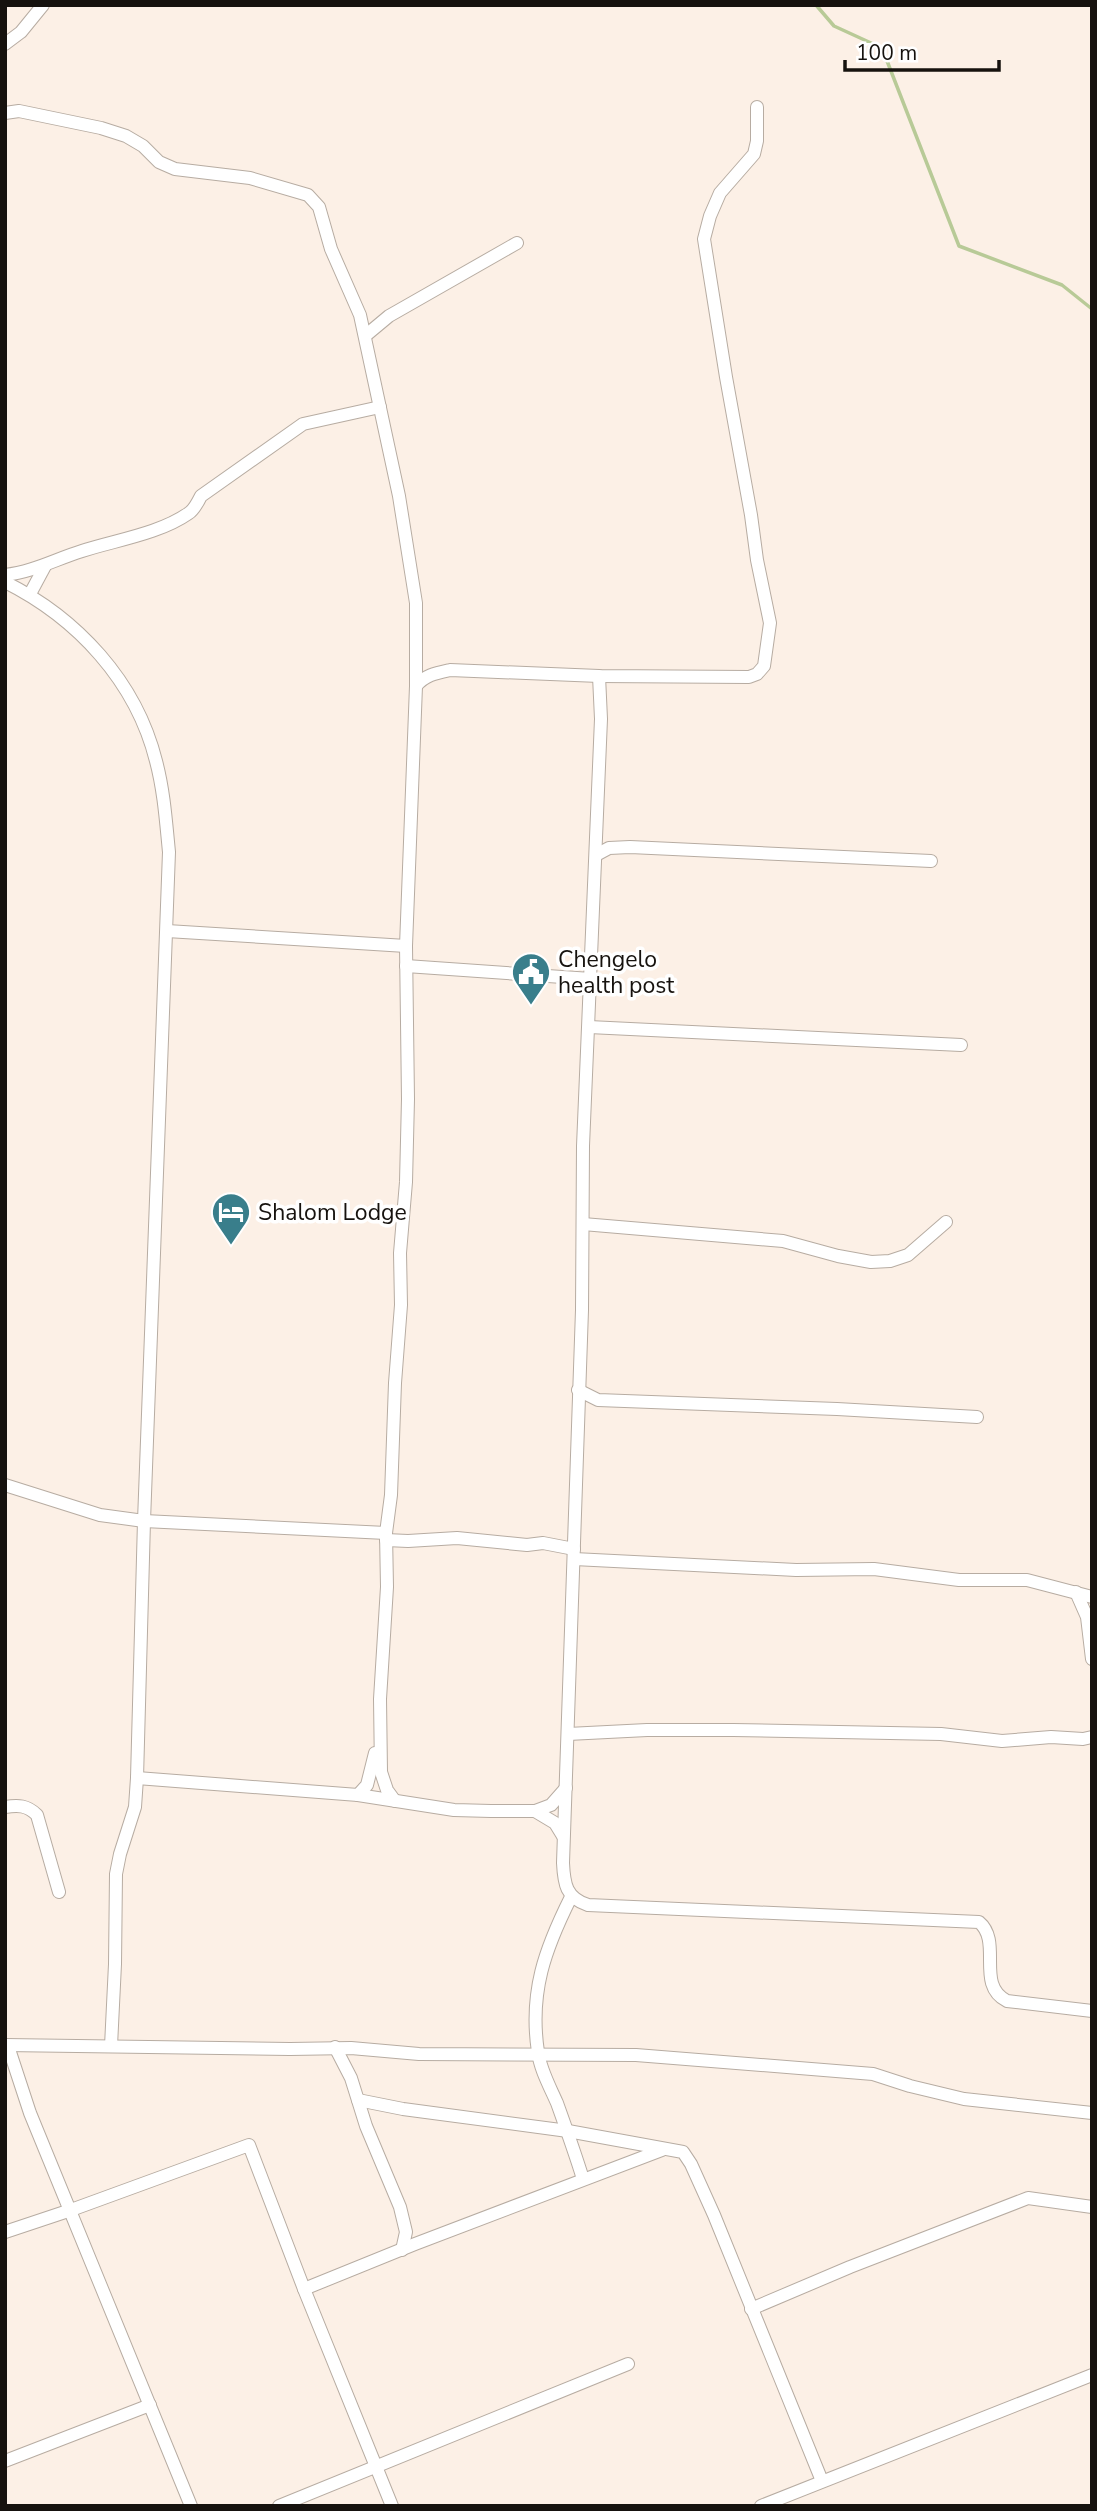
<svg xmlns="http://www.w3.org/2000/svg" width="1097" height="2511" font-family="'Nunito Sans',sans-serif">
<rect width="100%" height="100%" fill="#fcf0e6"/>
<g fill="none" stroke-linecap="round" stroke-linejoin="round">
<!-- stream -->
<polyline stroke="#b8ca97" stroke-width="3.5" points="816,5 834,26 882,48 959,246 1062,285 1092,309"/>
<!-- minor casing -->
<g stroke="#b7aca2" stroke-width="14">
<g id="minor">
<polyline points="5,44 21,32 43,5"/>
<polyline points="5,113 19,111 101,128 126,136 143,146 159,162 175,169 250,178 308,195 319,207 331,249 360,315 399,496 416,603 416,686 406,946 408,1099 406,1182 400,1253 401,1305 395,1383 391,1495 386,1533 387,1587 380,1699 381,1772 387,1790 395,1801"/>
<polyline points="365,336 389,316 517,243"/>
<path d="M5,575c28,-3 51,-16 77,-24 34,-11 77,-17 107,-38 5,-3 9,-11 12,-17l102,-72 77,-17"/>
<path d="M5,582c72,36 131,99 151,179 8,30 10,61 13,91l-25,669 -7,257 -2,29 -15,47 -4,20 -1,90 -4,82"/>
<polyline points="30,594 45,566"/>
<path d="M599,676l2,43 -18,427 -1,164 -19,553c1,21 3,35 25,42l391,17c24,20 -4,63 28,79l85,10"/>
<path d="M416,686c9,-11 20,-13 34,-16l149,6 150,1 8,-3 7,-8 6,-43 -13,-63 -6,-45 -25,-138 -22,-138 6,-23 10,-23 34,-39 3,-13v-34"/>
<polyline points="596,855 609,848 630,847 931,861"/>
<polyline points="167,931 406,946"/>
<polyline points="406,966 591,979"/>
<polyline points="589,1027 961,1045"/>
<polyline points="583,1224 783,1241 838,1256 871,1262 890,1261 908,1255 946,1222"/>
<polyline points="578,1390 598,1400 837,1409 977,1417"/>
<polyline points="5,1485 100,1515 144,1521 386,1533"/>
<polyline points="386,1540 408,1541 457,1538 527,1545 543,1543 574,1549"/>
<polyline points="574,1559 796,1570 874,1569 959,1580 1027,1580 1092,1597"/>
<polyline points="1076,1592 1087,1617 1092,1659"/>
<polyline points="568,1734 647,1730 733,1730 941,1734 1002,1741 1051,1737 1083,1739 1092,1737"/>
<polyline points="137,1778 358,1795 454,1810 491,1811 535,1811 551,1805 566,1788"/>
<polyline points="358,1795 367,1785 375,1753"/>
<path d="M5,1807c13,-2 22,-2 32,8l22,77"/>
<polyline points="535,1811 555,1823 563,1836"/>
<path d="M571,1897c-26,52 -42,95 -33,155 2,17 12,35 19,51 9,25 18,50 26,76"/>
<polyline points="5,2045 290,2049 351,2048 419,2054 636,2055 873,2074 910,2086 964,2099 1092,2113"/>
<polyline points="335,2047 351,2078 366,2126 400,2207 406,2232 402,2250"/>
<polyline points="5,2048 8,2046 30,2113 191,2506"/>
<polyline points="358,2100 403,2109 568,2131 683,2152 691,2164 714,2215 822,2481"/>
<polyline points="5,2232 71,2210 249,2145 304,2289 392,2506"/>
<polyline points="304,2289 415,2244 662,2150"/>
<polyline points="751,2309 850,2267 1028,2198 1092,2207"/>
<polyline points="5,2461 150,2405"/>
<polyline points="279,2506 628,2364"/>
<polyline points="761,2506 1092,2375"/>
</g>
</g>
<!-- minor -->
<use href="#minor" stroke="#fff" stroke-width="12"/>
</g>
<!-- icons -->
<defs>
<g id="civic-pin" transform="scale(2.0125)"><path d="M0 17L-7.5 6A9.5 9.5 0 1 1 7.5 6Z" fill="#397e8b" stroke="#fff"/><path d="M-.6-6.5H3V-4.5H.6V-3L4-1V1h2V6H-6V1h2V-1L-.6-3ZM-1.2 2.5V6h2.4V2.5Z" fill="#fff"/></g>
<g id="hotel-pin" transform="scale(2.0125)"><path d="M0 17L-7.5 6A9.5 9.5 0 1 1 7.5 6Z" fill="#397e8b" stroke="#fff"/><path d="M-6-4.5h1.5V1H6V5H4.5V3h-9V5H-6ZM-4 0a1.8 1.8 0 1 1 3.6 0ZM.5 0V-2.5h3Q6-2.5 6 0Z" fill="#fff"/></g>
</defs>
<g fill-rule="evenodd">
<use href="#civic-pin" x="531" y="972"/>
<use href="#hotel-pin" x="231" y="1212"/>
</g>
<g text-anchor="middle" stroke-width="7" stroke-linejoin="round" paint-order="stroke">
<!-- poi labels -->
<g font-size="23" fill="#16120e" stroke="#fff" text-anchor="start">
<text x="558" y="967">Chengelo<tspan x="558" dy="26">health post</tspan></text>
<text x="258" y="1220">Shalom Lodge</text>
</g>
</g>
<!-- border -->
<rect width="1097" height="2511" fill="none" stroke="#16120e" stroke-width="14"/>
<!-- scale -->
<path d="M845 60v10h154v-10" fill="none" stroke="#16120e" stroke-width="3.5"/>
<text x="856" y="60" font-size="21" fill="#16120e" stroke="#ffffff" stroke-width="5" paint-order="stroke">100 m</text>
</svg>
